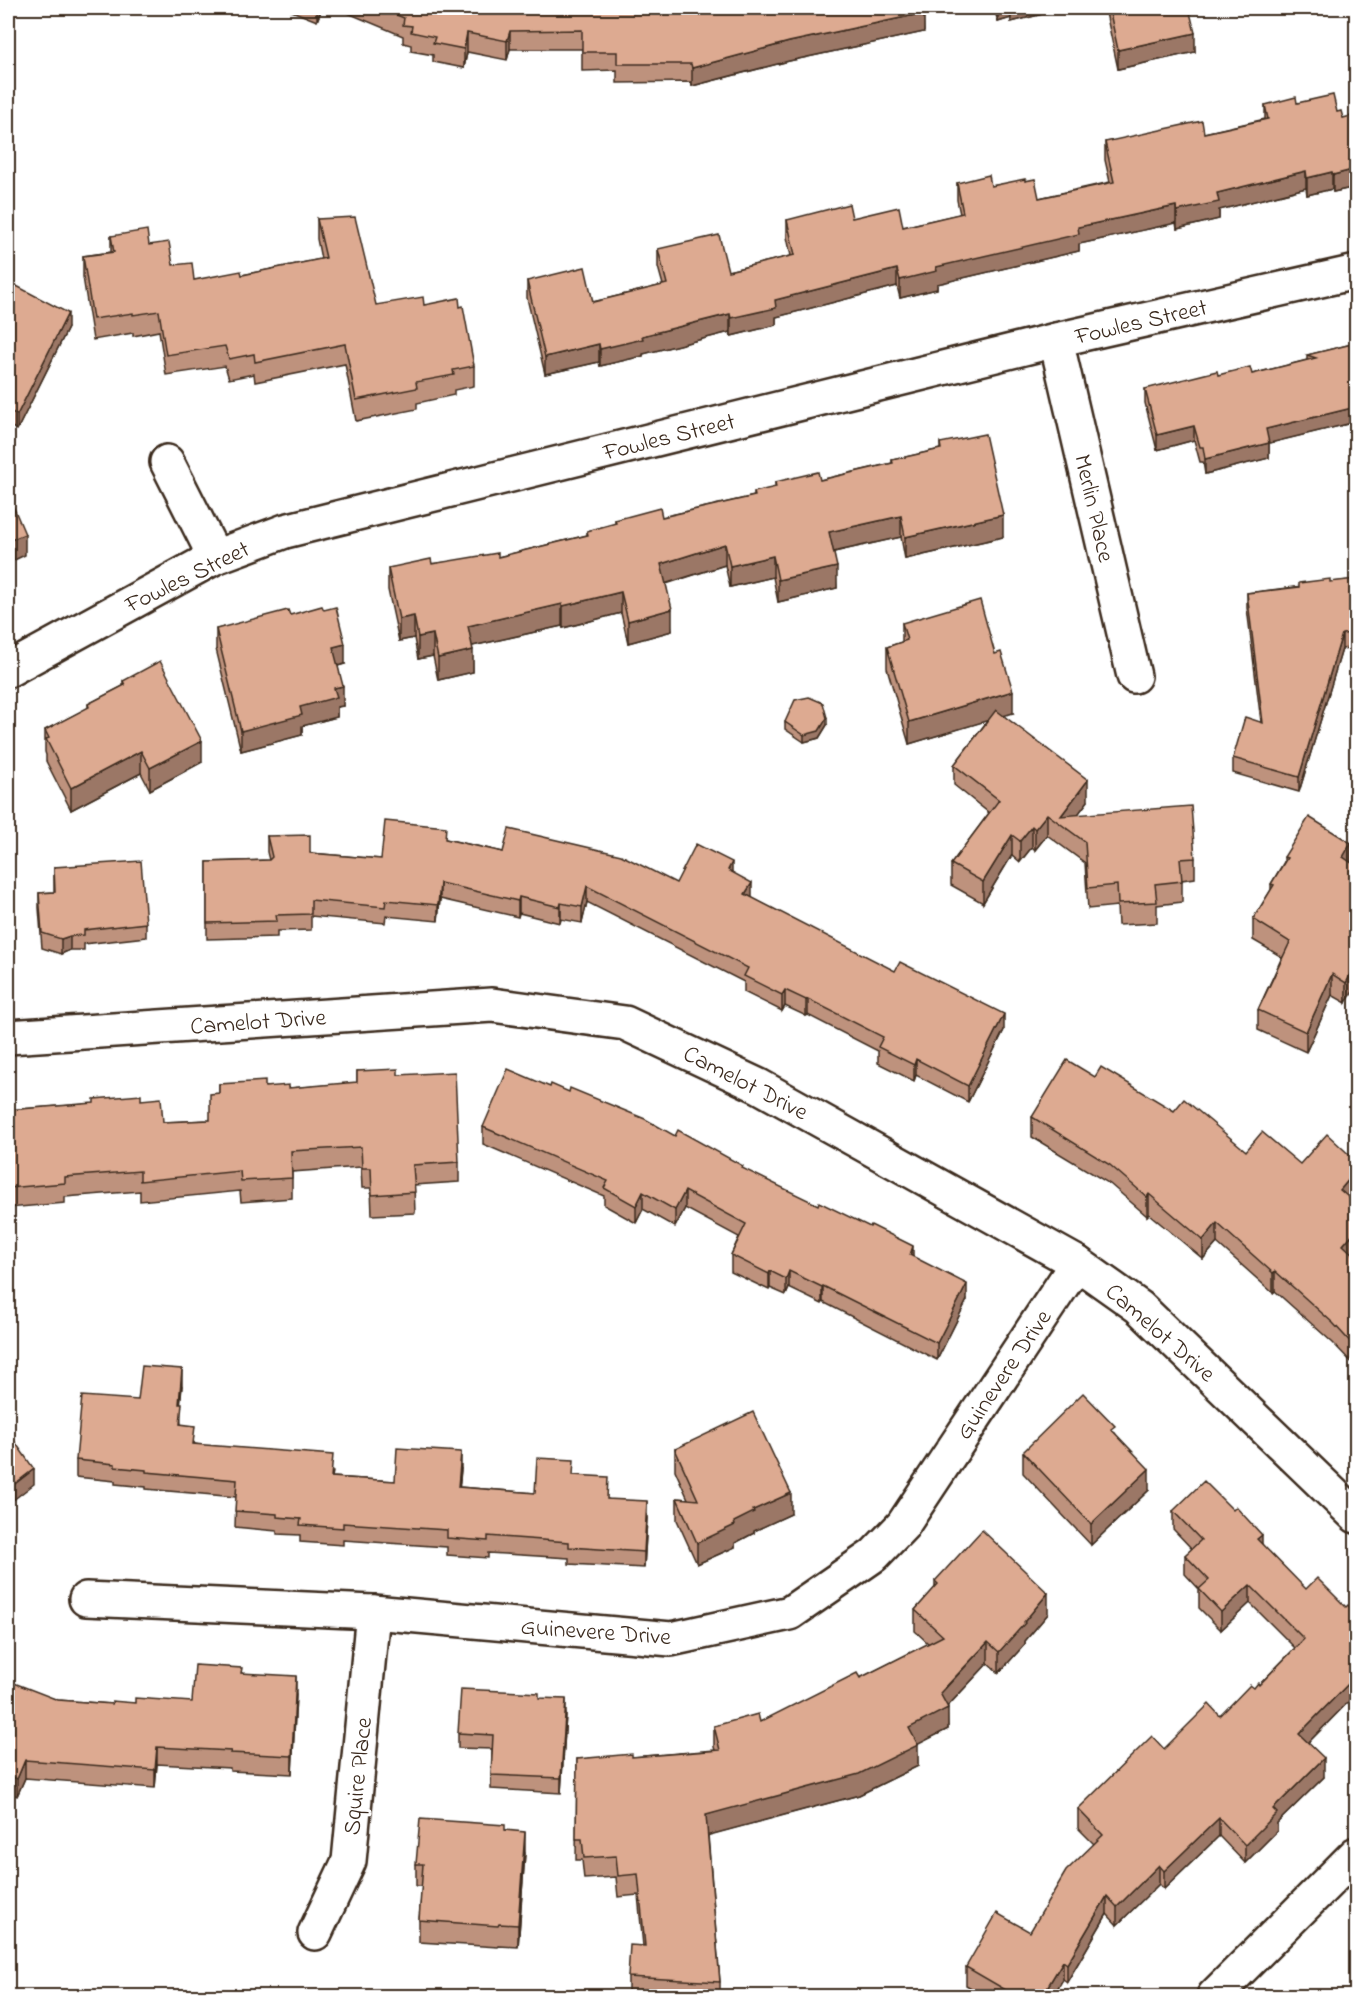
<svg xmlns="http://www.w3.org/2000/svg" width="1364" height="2004" font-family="'Indie Flower',sans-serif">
<rect width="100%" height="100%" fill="#fff"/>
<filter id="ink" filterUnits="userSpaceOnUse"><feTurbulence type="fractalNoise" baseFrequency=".0167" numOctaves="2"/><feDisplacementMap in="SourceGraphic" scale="12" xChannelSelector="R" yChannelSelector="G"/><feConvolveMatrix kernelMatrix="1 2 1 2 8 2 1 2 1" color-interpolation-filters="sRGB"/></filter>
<g filter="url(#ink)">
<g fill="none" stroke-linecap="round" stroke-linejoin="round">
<!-- street casing -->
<g stroke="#3b2a1e" stroke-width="38">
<g id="street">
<polyline points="1056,340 1134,676"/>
<polyline points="167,462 215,557"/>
<polyline points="8,670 215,557 285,531 1056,340 1356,272"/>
<polyline points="8,1037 492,1005 625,1023 759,1086 1077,1263 1139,1307 1356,1516"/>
<polyline points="86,1599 373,1612 671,1639 790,1613 874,1555 903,1525 1077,1263"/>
<polyline points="315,1933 349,1861 373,1612"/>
<polyline points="1214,1996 1356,1854"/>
</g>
</g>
<!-- street -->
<use href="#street" stroke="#fff" stroke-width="33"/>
</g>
<!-- wall -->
<g fill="#be927d" stroke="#3b2a1e" stroke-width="1.5">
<polygon points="284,8 322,8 317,21"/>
<polygon points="336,8 923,8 924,32 789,61 692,86 691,82 617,83 617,70 582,71 582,49 510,49 507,60 467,52 464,68 433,62 433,55 411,51 411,45 403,43 403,36"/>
<polygon points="994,8 1066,8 1011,22 1011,18 998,22"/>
<polygon points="1105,8 1189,8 1195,52 1118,69"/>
<polygon points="1297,103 1337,112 1343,118 1356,118 1356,187 1333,192 1332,189 1307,195 1306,188 1219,210 1219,219 1177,229 1176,223 1079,244 1079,251 937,284 937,289 900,298 897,286 776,317 776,325 731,336 730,332 643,354 643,356 600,366 599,362 545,374 527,298 527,281 593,302 663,285 658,267 658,249 728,271 791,256 787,237 787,220 852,218 903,227 960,214 957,200 957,183 991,186 1025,181 1039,198 1110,182 1105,160 1105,142 1204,133 1265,119 1265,105"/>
<polygon points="317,219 376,305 424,305 460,307 474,366 474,386 454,390 454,395 417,403 417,409 356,421 345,364 255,382 254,374 229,379 225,366 166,375 159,331 133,336 133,333 93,340 83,277 83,256 111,252 111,236 149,245 173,265 194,280 242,275 321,259 317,239"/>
<polygon points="8,284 68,328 17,430 8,425"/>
<polygon points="1356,343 1356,422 1269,443 1269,458 1205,474 1203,462 1200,462 1194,440 1157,450 1145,403 1145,389 1218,375 1252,374 1307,360 1307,355"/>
<polygon points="940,443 1003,537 905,559 901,537 834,552 837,588 778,602 773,577 730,587 725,565 666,584 672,631 628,643 621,613 563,628 562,626 472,646 473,672 438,680 433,656 418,659 414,638 399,641 388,590 388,568 498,557 587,535 587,531 615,524 615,520 662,517 754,496 754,492 775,488 775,482 820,480 892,463 892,460 940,449"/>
<polygon points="1356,579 1356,647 1342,649 1299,792 1233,773 1233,758 1261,722 1247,608 1247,593"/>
<polygon points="290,615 345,664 338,666 343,706 337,707 337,717 302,726 302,735 241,751 216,649 216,629"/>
<polygon points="902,623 1013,713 1003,715 1088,801 1078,814 1195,858 1195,878 1182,880 1182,902 1157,905 1157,923 1118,925 1117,906 1088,909 1085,863 1047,835 1035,850 1032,847 1020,862 1012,855 983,903 951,885 951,864 989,813 954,785 954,765 988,720 909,744 887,668 887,647 902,642"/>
<polygon points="123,681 202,762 150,790 141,773 71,810 46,761 46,755 45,752 45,730 88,708 88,704 123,686"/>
<polygon points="785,722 827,725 819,738 804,742 785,729"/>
<polygon points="267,836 310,853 381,859 446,839 503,852 676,883 732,872 752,898 1004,1030 968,1102 916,1075 914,1081 878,1063 878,1051 808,1015 806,1016 785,1006 782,1011 744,992 744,982 587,902 582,923 561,919 560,923 519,913 518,917 440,899 438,921 386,916 385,923 311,916 311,930 277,931 277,937 207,939 207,862 269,860 267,852"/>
<polygon points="1351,843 1346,1003 1332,995 1306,1052 1258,1030 1258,1010 1282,957 1253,940 1253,919 1271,890 1271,884 1284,862 1284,857"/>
<polygon points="54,867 146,923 146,937 84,944 84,950 70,950 61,954 42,948 39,908 39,893 54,892"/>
<polygon points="357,1071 398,1075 459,1162 459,1182 414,1185 415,1213 372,1215 371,1188 362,1188 361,1167 292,1172 292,1198 241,1202 240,1191 140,1201 140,1191 65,1197 65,1203 8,1208 8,1110 141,1100 163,1122 210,1120 219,1093 219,1084 289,1088 357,1083"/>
<polygon points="1095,1077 1174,1111 1246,1151 1300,1164 1356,1190 1349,1198 1353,1254 1356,1257 1356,1367 1333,1343 1275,1291 1273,1293 1217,1243 1203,1259 1149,1214 1147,1216 1110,1184 1032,1137 1032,1117"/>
<polygon points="550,1087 675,1136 743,1169 913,1257 967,1300 937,1360 823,1302 822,1304 789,1288 786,1295 770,1288 769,1290 731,1272 731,1255 739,1237 685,1208 675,1227 643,1209 636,1223 604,1205 604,1196 483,1144 483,1127"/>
<polygon points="182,1386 180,1404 181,1424 195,1444 333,1472 332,1477 395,1481 461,1469 459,1487 535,1493 574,1475 608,1499 647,1518 644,1568 569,1564 569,1558 488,1553 488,1558 447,1555 447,1547 343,1540 343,1545 300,1542 300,1535 277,1534 277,1531 235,1527 236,1497 146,1489 146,1487 115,1484 115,1481 76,1477 76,1460 138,1400"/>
<polygon points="1115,1433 1149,1490 1091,1545 1023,1473 1023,1452"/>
<polygon points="675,1449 791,1514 754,1531 754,1533 735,1543 735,1547 697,1564 677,1520 677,1498 688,1499 675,1470"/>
<polygon points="1173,1511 1262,1544 1356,1694 1308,1743 1324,1777 1277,1823 1277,1831 1245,1863 1219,1836 1164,1889 1159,1884 1117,1925 1107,1914 1067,1982 1063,1979 1053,1996 985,1996 966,1985 966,1967 1030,1932 1094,1844 1078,1828 1078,1809 1164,1749 1220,1716 1254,1688 1259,1685 1295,1648 1250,1603 1221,1630 1199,1608 1199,1589 1185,1574 1185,1555 1192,1549 1173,1529"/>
<polygon points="935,1581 1048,1614 1025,1641 1025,1644 999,1673 988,1663 947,1707 948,1729 917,1744 918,1766 859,1795 708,1835 720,1982 720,1996 628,1996 628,1977 643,1946 638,1895 618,1897 616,1877 584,1879 582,1860 576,1860 577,1759 632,1757 715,1750 714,1747 714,1726 760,1722 860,1678 929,1644 915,1631 915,1610 935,1588"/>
<polygon points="242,1673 296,1694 292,1774 230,1771 230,1768 157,1764 155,1788 25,1778 17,1796 8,1792 8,1685 58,1700 112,1704 192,1702"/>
<polygon points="539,1698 566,1714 561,1793 491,1789 492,1749 458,1748 458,1733"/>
<polygon points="505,1830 525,1853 518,1947 499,1946 498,1947 419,1942 419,1920 422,1886 416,1886 416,1864"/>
</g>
<!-- shaded-wall -->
<g fill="#9b7766" stroke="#3b2a1e" stroke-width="1.5">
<polygon points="317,8 322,8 317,21"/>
<polygon points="998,8 1011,8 1011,18 998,22"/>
<polygon points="1011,8 1066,8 1011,22"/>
<polygon points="924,13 924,32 789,61 692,86 692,68 789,42"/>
<polygon points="510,31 510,49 507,60 507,41"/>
<polygon points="467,33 467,52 464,68 464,49"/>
<polygon points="1195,33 1195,52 1118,69 1118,50"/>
<polygon points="1356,169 1356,187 1333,192 1333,175"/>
<polygon points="1306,171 1306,188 1219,210 1219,219 1177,229 1177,211 1217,193"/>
<polygon points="1332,172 1332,189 1307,195 1307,178"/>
<polygon points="1176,206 1176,223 1079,244 1079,251 937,284 937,289 900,298 900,280 936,267 1078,227"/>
<polygon points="897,269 897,286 776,317 776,325 731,336 731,318 775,300"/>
<polygon points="68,313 68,328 17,430 17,415"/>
<polygon points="730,314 730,332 643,354 643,356 600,366 600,349 642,336"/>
<polygon points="599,344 599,362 545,374 545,357"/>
<polygon points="1356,407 1356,422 1266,444 1266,429"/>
<polygon points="1194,426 1194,440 1157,450 1157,435"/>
<polygon points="1269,443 1269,458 1205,474 1205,459"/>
<polygon points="1003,515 1003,537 905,559 905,537"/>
<polygon points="901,516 901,537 829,553 829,532"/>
<polygon points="25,534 25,555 8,563 8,541"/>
<polygon points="725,544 725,565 661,585 661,564"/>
<polygon points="773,556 773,577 730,587 730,566"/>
<polygon points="837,567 837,588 778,602 778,580"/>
<polygon points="621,592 621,613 563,628 563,606"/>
<polygon points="562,604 562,626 468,647 468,626"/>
<polygon points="672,609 672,631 628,643 628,621"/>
<polygon points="414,616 414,638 399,641 399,619"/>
<polygon points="433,634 433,656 418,659 418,637"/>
<polygon points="1342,634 1342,649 1299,792 1299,777"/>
<polygon points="345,644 345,664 333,667 333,647"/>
<polygon points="473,650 473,672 438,680 438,658"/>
<polygon points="343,686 343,706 337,707 337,717 302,726 302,735 241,751 241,731 300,707 334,688"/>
<polygon points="1013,691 1013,713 909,744 909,722"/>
<polygon points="827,718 827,725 819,738 804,742 804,735"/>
<polygon points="202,741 202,762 150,790 150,768"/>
<polygon points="141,751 141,773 71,810 71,788"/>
<polygon points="1088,780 1088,801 1067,829 1061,816"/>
<polygon points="1047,814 1047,835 1035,850 1035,829"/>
<polygon points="1032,826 1032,847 1020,862 1020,841"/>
<polygon points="1012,835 1012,855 983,903 983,882"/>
<polygon points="1351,843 1351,864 1343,857"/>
<polygon points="732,862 732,878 728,870"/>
<polygon points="440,883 440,899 438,921 438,905"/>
<polygon points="752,883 752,898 745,894"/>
<polygon points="587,886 587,902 582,923 582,907"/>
<polygon points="519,897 519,913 518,917 518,901"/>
<polygon points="561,903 561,919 560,923 560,907"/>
<polygon points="70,936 70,950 61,954 61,939"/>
<polygon points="1356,966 1356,987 1346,1003 1346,983"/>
<polygon points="1332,974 1332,995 1306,1052 1306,1032"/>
<polygon points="785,990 785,1006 782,1011 782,995"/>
<polygon points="808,999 808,1015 806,1016 806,1000"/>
<polygon points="1004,1014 1004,1030 968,1102 968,1086"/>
<polygon points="916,1059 916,1075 914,1081 914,1065"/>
<polygon points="1356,1171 1356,1190 1340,1209 1340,1190"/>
<polygon points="685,1191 685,1208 675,1227 675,1210"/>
<polygon points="643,1192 643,1209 636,1223 636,1206"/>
<polygon points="1149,1194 1149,1214 1147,1216 1147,1197"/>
<polygon points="1217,1223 1217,1243 1203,1259 1203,1240"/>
<polygon points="1356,1230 1356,1249 1343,1264 1343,1245"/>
<polygon points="913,1246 913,1263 910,1255"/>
<polygon points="770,1271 770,1288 769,1290 769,1274"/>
<polygon points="789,1271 789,1288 786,1295 786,1279"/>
<polygon points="1275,1271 1275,1291 1273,1293 1273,1273"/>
<polygon points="967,1284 967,1300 937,1360 937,1343"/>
<polygon points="823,1286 823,1302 822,1304 822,1287"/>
<polygon points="182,1369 182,1386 179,1421 179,1404"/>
<polygon points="461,1452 461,1469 458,1504 458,1487"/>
<polygon points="34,1469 34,1484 8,1504 8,1489"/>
<polygon points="1149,1469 1149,1490 1091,1545 1091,1524"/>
<polygon points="791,1493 791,1514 754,1531 754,1533 735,1543 735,1547 697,1564 697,1543 753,1510"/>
<polygon points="647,1501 647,1518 644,1568 644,1552"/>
<polygon points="1262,1535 1262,1553 1257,1539"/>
<polygon points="1250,1585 1250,1603 1221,1630 1221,1612"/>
<polygon points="1048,1593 1048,1614 1025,1641 1025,1644 999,1673 999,1652"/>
<polygon points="988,1642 988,1663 945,1709 948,1708 948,1729 909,1749 909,1728"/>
<polygon points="296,1676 296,1694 292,1774 292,1756"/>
<polygon points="1356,1676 1356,1694 1299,1752 1299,1734"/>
<polygon points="566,1699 566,1714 561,1793 561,1778"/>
<polygon points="918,1745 918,1766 859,1795 706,1836 706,1815"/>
<polygon points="157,1747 157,1764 155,1788 155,1770"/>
<polygon points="1324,1758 1324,1777 1277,1823 1277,1831 1245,1863 1245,1845 1273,1809"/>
<polygon points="25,1760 25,1778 17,1796 17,1779"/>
<polygon points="1219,1818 1219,1836 1164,1889 1164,1871"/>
<polygon points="525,1832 525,1853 518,1947 518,1925"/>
<polygon points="1159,1865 1159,1884 1117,1925 1117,1907"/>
<polygon points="1107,1896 1107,1914 1067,1982 1067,1964"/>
<polygon points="1063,1961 1063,1979 1053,1996 1042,1996"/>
</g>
<!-- building -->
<g fill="#ddaa91" stroke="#3b2a1e" stroke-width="1.5">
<polygon points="380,8 923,8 924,13 789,42 692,68 691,64 617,64 617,52 582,52 582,30 510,31 507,41 467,33 464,49 433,43 435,37 411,32 412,26 403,25 404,18"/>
<polygon points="1109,8 1189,8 1195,33 1118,50"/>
<polygon points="1333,95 1337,112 1341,111 1343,118 1355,115 1356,118 1356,169 1333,175 1332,172 1307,178 1306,171 1217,193 1219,202 1177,211 1176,206 1078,227 1079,234 936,267 937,271 900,280 897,269 775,300 776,308 731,318 730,314 642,336 643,339 600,349 599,344 545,357 527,281 585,267 593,302 667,284 658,249 719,235 728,271 795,255 787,220 849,204 852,218 899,207 903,227 963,213 957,183 989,175 991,186 1025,179 1025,181 1035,179 1039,198 1114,182 1105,142 1202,121 1204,133 1268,119 1265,105 1296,97 1297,103"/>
<polygon points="355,217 376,305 423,297 424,305 459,298 460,307 463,306 474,366 453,370 454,375 416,382 417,388 356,400 345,344 255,362 254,354 229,359 225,346 166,355 159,311 133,315 133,313 93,319 83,256 114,252 111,236 147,230 149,245 169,242 173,265 192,263 194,280 241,271 242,275 326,258 317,219"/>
<polygon points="9,282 68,313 17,415 8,410 8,284"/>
<polygon points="1356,343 1356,407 1266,429 1269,443 1205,459 1203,447 1200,447 1194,426 1157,435 1145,389 1217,371 1218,375 1250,367 1252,374 1316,358 1307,355"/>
<polygon points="985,434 1003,515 905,537 901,516 829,532 837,567 778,580 773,556 730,566 725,544 661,564 672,609 628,621 621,592 563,606 562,604 468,626 473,650 438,658 433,634 418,637 414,616 399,619 388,568 431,559 432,564 498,553 498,557 588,535 587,531 616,523 615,520 660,508 662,517 755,496 754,492 776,487 775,482 818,472 820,480 893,463 892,460 941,449 940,443"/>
<polygon points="8,494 25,534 8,541"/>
<polygon points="1330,579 1330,582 1356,579 1356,633 1342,634 1299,777 1233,758 1245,717 1263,723 1247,593 1299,587 1299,583"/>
<polygon points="980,600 995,654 1001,652 1013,691 909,722 887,647 907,640 902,623"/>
<polygon points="322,606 324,610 336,607 345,644 333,647 343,686 334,688 337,697 300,707 302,715 241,731 216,629 288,610 290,615"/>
<polygon points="160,661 202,741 150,768 141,751 71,788 46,739 49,738 45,730 89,707 88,704 125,685 123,681"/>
<polygon points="809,697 823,703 827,718 819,731 804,735 785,722 795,700"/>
<polygon points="996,710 1088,780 1061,816 1191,806 1195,858 1180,859 1182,881 1155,884 1157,902 1118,904 1117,885 1088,888 1085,842 1047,814 1035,829 1032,826 1020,841 1012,835 983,882 951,864 999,800 954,765"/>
<polygon points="1309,817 1351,843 1343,857 1356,866 1356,966 1346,983 1332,974 1306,1032 1258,1010 1290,942 1253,919 1274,885 1271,884 1287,858 1284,857"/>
<polygon points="385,821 446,827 445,839 503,852 509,829 621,855 676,883 696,844 732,862 728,870 752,883 745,894 895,971 900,962 1004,1014 968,1086 916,1059 914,1065 878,1047 883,1037 808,999 806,1000 785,990 782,995 744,976 748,968 587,886 582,907 561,903 560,907 519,897 518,901 440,883 438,905 386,900 385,907 311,900 311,914 276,915 277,921 207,923 207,862 269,860 272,857 267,836 310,835 310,853 381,859"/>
<polygon points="141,861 146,923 84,930 84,935 70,936 61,939 42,933 39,893 55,892 54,867"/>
<polygon points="1067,1060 1095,1077 1101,1067 1174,1111 1184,1099 1246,1151 1262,1132 1300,1164 1327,1134 1356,1161 1356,1171 1340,1190 1354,1202 1351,1205 1356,1210 1356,1230 1343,1245 1356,1257 1356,1348 1333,1323 1275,1271 1273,1273 1217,1223 1203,1240 1149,1194 1147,1197 1110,1165 1032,1117"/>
<polygon points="398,1069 398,1075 455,1072 459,1162 413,1165 415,1192 372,1195 371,1168 362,1168 361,1147 291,1151 292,1178 241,1181 240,1171 140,1181 140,1171 65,1177 65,1183 8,1188 8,1110 94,1103 94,1099 141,1095 141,1100 161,1098 163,1122 210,1120 210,1094 219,1093 219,1084 265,1081 265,1087 289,1085 289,1088 357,1082 357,1071"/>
<polygon points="508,1069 550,1087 551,1084 569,1092 570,1088 645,1119 675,1136 678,1130 743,1166 742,1168 818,1205 819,1202 870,1227 871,1225 913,1246 910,1255 967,1284 937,1343 823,1286 822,1287 789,1271 786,1279 770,1271 769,1274 731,1255 746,1224 685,1191 675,1210 643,1192 636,1206 604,1188 608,1181 483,1127"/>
<polygon points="142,1366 182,1369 179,1404 182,1404 180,1424 195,1426 193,1444 333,1455 331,1477 395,1481 397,1448 461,1452 458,1487 535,1493 537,1458 574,1460 573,1475 608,1477 607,1499 647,1501 644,1552 569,1547 569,1542 488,1536 488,1541 447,1538 447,1530 343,1523 343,1528 300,1525 301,1519 277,1517 277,1514 235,1511 237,1480 146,1472 146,1470 115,1467 115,1464 76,1460 82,1396 138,1400"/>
<polygon points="1083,1393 1115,1426 1111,1429 1149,1469 1091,1524 1023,1452"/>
<polygon points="753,1412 791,1493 753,1510 754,1512 734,1522 735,1525 697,1543 677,1498 698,1500 675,1449"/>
<polygon points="8,1432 34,1469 8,1489"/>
<polygon points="1204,1481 1233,1510 1236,1507 1262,1535 1257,1539 1306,1589 1317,1578 1346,1607 1348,1605 1356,1613 1356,1676 1299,1734 1324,1758 1273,1809 1277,1813 1245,1845 1219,1818 1164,1871 1159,1865 1117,1907 1107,1896 1067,1964 1063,1961 1042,1996 1016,1996 966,1967 997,1913 1030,1932 1066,1871 1103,1835 1078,1809 1152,1736 1164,1749 1209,1704 1220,1716 1250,1685 1254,1688 1258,1683 1259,1685 1304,1639 1250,1585 1221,1612 1199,1589 1209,1580 1185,1555 1201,1540 1173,1511"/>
<polygon points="982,1530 1048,1593 1024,1622 1025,1623 999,1652 988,1642 940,1693 948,1708 909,1728 918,1745 859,1774 706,1815 720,1982 628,1977 630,1945 645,1946 638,1874 618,1876 616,1856 584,1858 582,1839 576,1839 577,1759 632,1754 632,1757 720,1750 714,1726 758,1714 760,1722 857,1673 860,1678 943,1636 915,1610 938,1584 935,1581"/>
<polygon points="195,1665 242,1668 241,1673 296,1676 292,1756 230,1753 231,1751 157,1747 155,1770 25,1760 17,1779 8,1775 8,1685 9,1681 58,1700 112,1704 112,1701 135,1703 135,1698 192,1702"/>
<polygon points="461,1689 539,1693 539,1698 566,1699 561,1778 491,1775 493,1735 458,1733"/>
<polygon points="420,1819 505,1825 505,1830 525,1832 518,1925 499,1924 498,1926 419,1920 423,1864 416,1864"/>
<polygon points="1356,1988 1356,1996 1348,1996"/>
<polygon points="949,1990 952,1996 938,1996"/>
</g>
</g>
<g text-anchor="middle" stroke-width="6" stroke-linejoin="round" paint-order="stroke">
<!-- street labels -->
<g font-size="24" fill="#3b2a1e" stroke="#fff">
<text transform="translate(1141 321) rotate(-13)" y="8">Fowles Street</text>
<text transform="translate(669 436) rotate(-14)" y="8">Fowles Street</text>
<text transform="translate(1095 508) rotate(77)" y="8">Merlin Place</text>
<text transform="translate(187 576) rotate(-26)" y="8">Fowles Street</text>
<text transform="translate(258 1021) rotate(-4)" y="8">Camelot Drive</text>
<text transform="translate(746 1082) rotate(27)" y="8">Camelot Drive</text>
<text transform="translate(1161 1332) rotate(41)" y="8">Camelot Drive</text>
<text transform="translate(1003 1374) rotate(-56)" y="8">Guinevere Drive</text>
<text transform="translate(596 1631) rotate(4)" y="8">Guinevere Drive</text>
<text transform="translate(357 1776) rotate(-84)" y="8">Squire Place</text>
</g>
</g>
<!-- margin -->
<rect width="1364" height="2004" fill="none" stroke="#fff" stroke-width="30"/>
<rect x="15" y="15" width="1334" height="1974" fill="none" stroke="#3b2a1e" stroke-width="2" filter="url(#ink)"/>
</svg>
